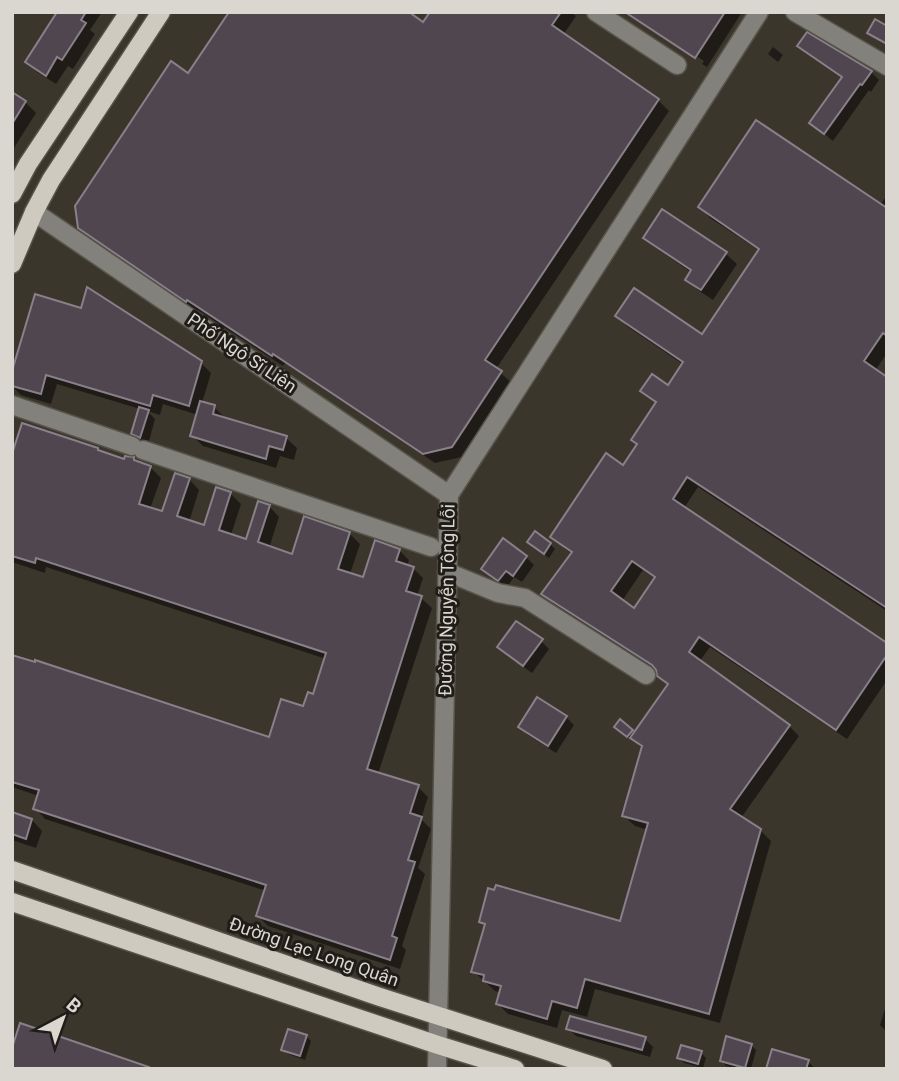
<svg xmlns="http://www.w3.org/2000/svg" width="899" height="1081" font-family="Roboto,sans-serif">
<rect width="100%" height="100%" fill="#3b362c"/>
<!-- shadow -->
<g fill="#0007" fill-rule="evenodd">
<polygon points="58,12 102,12 90,30 95,34 73,69 68,66 56,84 37,72 27,62"/>
<polygon points="222,12 405,12 424,25 432,12 571,12 576,16 563,35 658,100 669,111 496,369 512,383 462,457 435,463 285,363 283,366 198,310 197,311 91,238 79,227 189,75 228,17"/>
<polygon points="628,12 742,12 707,67 702,64 704,61"/>
<polygon points="807,35 871,72 879,80 871,92 869,90 833,141 811,123 843,79 807,54 799,46"/>
<polygon points="773,47 783,55 778,62 768,54"/>
<polygon points="12,94 25,102 36,113 12,151"/>
<path d="M887,195v158l-12,18 12,8v232l-189,-124 -14,21 203,137v35l-40,59 -137,-92 -11,15 90,64 10,10 -58,82 19,12 11,11 -51,182 -125,-34 -8,28 -25,-7 -5,18 -49,-14 -10,-10 3,-11 -6,-2 -22,-20 13,-44 -5,-5 141,1 26,-93 -13,-4 -11,-10 19,-67 -12,-12 -1,1 -14,-11 16,4 3,3 34,-48 -10,-10 -1,-5 -104,-67 -10,-11 28,-39 -9,-7 -11,-10 71,-70 16,-22 18,-41 -15,-13 26,-3 16,-23 -56,-38 -11,-11 85,21 58,-86 -50,-33 -10,-11 180,-2zM643,570l13,9 -21,32 -13,-10z"/>
<polygon points="663,211 726,254 737,264 713,300 698,290 687,279 692,273 656,248 645,238"/>
<polygon points="201,363 211,373 202,403 214,407 225,418 225,419 286,438 297,448 294,460 280,456 276,468 203,446 192,435 198,415 163,404 160,415 147,411 155,419 148,445 141,441 133,433 140,409 57,384 51,404 21,395 12,386 12,377"/>
<polygon points="133,459 138,463 150,467 161,478 150,509 163,514 189,479 199,490 189,522 205,527 230,493 241,504 231,535 247,541 269,506 279,517 269,548 293,556 349,533 360,544 350,574 365,579 399,550 409,560 407,566 413,568 423,578 417,596 421,598 432,608 378,774 418,787 428,797 421,819 431,829 418,868 425,874 402,946 406,950 400,969 268,926 258,916 266,891 45,819 35,808 39,796 12,787 12,656 270,739 305,708 314,696 326,659 46,567 45,573 12,562 12,460 125,461"/>
<polygon points="504,541 526,557 534,565 522,582 514,577 507,587 491,577 483,569"/>
<polygon points="550,544 555,549 549,558 534,547"/>
<polygon points="541,641 549,649 532,673 507,655 499,647"/>
<polygon points="566,717 574,725 556,753 528,735 520,727"/>
<polygon points="12,814 32,820 42,831 36,848 12,840"/>
<polygon points="887,1002 887,1032 880,1025"/>
<polygon points="568,1028 645,1039 653,1047 650,1057 576,1036"/>
<polygon points="306,1036 311,1041 305,1060 288,1054 283,1049"/>
<polygon points="751,1045 756,1050 751,1069 737,1069 726,1066 722,1061"/>
<polygon points="701,1053 706,1058 703,1068 684,1063 679,1058"/>
<polygon points="808,1061 815,1069 768,1069"/>
</g>
<!-- building -->
<g fill="#4f464f" stroke="#898089" stroke-width="2" fill-rule="evenodd">
<polygon points="57,12 86,12 81,20 86,23 62,60 57,57 46,76 25,62"/>
<polygon points="229,12 409,12 423,22 430,12 561,12 552,25 659,99 485,360 502,371 452,447 423,454 273,354 272,356 187,300 186,302 78,228 75,206 171,61 188,73"/>
<polygon points="625,12 725,12 695,58"/>
<polygon points="875,19 887,26 887,44 867,33"/>
<polygon points="807,32 872,71 862,85 860,84 824,134 809,123 842,77 797,46"/>
<polygon points="12,92 26,101 12,124"/>
<path d="M756,120l131,88v128l-4,-3 -19,28 23,16v231l-200,-131 -14,22 214,144v12l-51,75 -137,-93 -10,15 101,73 -60,84 31,20 -52,185 -124,-35 -8,29 -25,-7 -5,18 -51,-15 5,-18 -18,-5 1,-6 -13,-3 14,-48 -6,-2 9,-34 6,2 2,-5 124,36 28,-98 -26,-7 20,-70 -12,-8 38,-54 -11,-8 -1,-6 -4,-5 -111,-71 31,-42 -22,-15 56,-84 17,12 14,-21 -6,-4 25,-38 -16,-11 12,-17 16,11 15,-23 -68,-46 19,-28 68,46 57,-85 -61,-42zM632,561l23,16 -21,31 -23,-17z"/>
<polygon points="662,209 727,252 701,290 685,280 691,270 643,238"/>
<polygon points="87,287 202,361 189,406 153,395 150,406 46,375 41,394 12,386 12,371 35,294 81,308"/>
<polygon points="200,401 215,405 213,414 287,436 283,450 269,446 266,459 190,436"/>
<polygon points="139,407 149,410 140,438 131,434"/>
<polygon points="22,423 98,448 98,450 124,459 125,456 134,457 134,460 151,466 139,504 162,511 175,473 190,478 177,516 204,525 216,487 231,492 219,530 246,539 258,501 270,505 258,542 292,554 304,516 350,532 338,569 363,577 375,540 400,549 396,561 414,567 406,591 422,596 367,769 419,785 410,813 422,817 408,860 415,862 392,936 397,938 390,960 256,916 266,885 33,809 39,790 12,782 12,655 35,662 35,660 269,737 281,699 303,706 308,692 313,694 326,653 36,558 35,563 12,556 12,454"/>
<polygon points="535,531 551,543 544,554 527,542"/>
<polygon points="503,538 527,556 513,576 506,571 498,581 481,569"/>
<polygon points="516,621 543,639 523,666 497,647"/>
<polygon points="537,697 567,716 548,746 518,727"/>
<polygon points="620,719 633,730 627,737 614,727"/>
<polygon points="12,812 32,819 26,839 12,834"/>
<polygon points="570,1016 646,1037 642,1050 566,1029"/>
<polygon points="20,1023 149,1067 148,1069 12,1069 12,1048"/>
<polygon points="288,1029 307,1035 300,1056 281,1050"/>
<polygon points="726,1036 752,1044 745,1068 720,1061"/>
<polygon points="681,1045 702,1051 698,1064 677,1058"/>
<polygon points="772,1049 809,1060 806,1069 766,1069"/>
</g>
<g fill="none" stroke-linecap="round" stroke-linejoin="round">
<!-- minor casing -->
<g stroke="#58534a" stroke-width="21">
<g id="minor">
<polyline points="596,12 677,65"/>
<polyline points="795,12 887,66"/>
<polyline points="34,212 449,495"/>
<polyline points="12,405 132,446"/>
<polyline points="143,450 431,547"/>
<polyline points="447,572 498,593 525,598 646,675"/>
<polyline points="437,1069 449,495 759,12"/>
</g>
</g>
<!-- major casing -->
<g stroke="#58534a" stroke-width="21">
<g id="major">
<polyline points="12,194 28,164 129,12"/>
<polyline points="12,264 34,212 51,180 161,12"/>
<polyline points="12,870 377,996 603,1069"/>
<polyline points="12,902 438,1045 515,1069"/>
</g>
</g>
<!-- minor -->
<use href="#minor" stroke="#83817b" stroke-width="18"/>
<!-- major -->
<use href="#major" stroke="#cfcac0" stroke-width="18"/>
</g>
<g text-anchor="middle" stroke-width="6" stroke-linejoin="round" paint-order="stroke">
<!-- street labels -->
<g font-size="18" fill="#dad7d1" stroke="#201d19">
<text transform="translate(242 353) rotate(34)" y="6">Phố Ngô Sĩ Liên</text>
<text transform="translate(447 600) rotate(-89)" y="6">Đường Nguyễn Tông Lỗi</text>
<text transform="translate(314 952) rotate(19)" y="6">Đường Lạc Long Quân</text>
</g>
</g>
<!-- border -->
<rect width="899" height="1081" fill="none" stroke="#dad7d1" stroke-width="28"/>
<!-- north arrow -->
<g transform="translate(63 1018) rotate(41)" stroke="#201d19" stroke-width="5" paint-order="stroke">
<path d="M0-5L12 26L0 18L-12 26Z" fill="#dad7d1"/>
<text y="-10" font-size="19" font-weight="bold" text-anchor="middle" fill="#dad7d1">B</text>
</g>
</svg>
